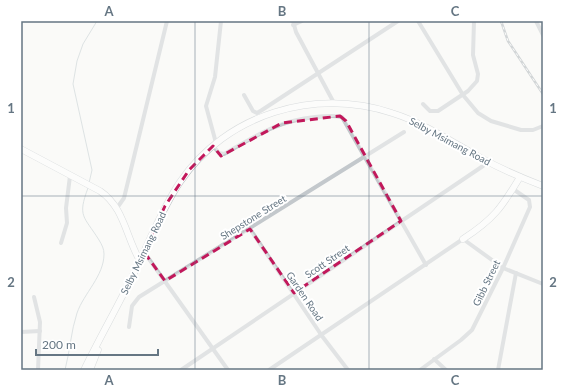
<svg xmlns="http://www.w3.org/2000/svg" width="564" height="391" font-family="Lato,sans-serif">
<rect width="100%" height="100%" fill="#fafaf8"/>
<g fill="none" stroke-linecap="round" stroke-linejoin="round">
<!-- stream -->
<g stroke="#bbc7cb" stroke-width="1">
<polyline points="89,183 92,170 73,84 77,61 83,44 97,21"/>
<path d="M65,370c5,-19 6,-39 12,-57 7,-20 27,-37 27,-59 0,-5 -2,-9 -5,-14 -15,-24 -22,-23 -11,-52"/>
</g>
<!-- secondary casing -->
<g stroke="#b3babf" stroke-width="7">
<g id="secondary">
<path d="M21,149l79,42c24,16 26,46 40,70"/>
<path d="M463,239c31,-20 39,-32 57,-62"/>
<path d="M84,370c16,-33 34,-64 50,-97 15,-30 27,-63 46,-91 46,-68 135,-95 212,-69 32,10 60,29 89,45 20,11 41,20 62,28"/>
<polyline points="90,370 98,350"/>
</g>
</g>
<!-- street -->
<g stroke="#c3c8cc" stroke-width="4">
<polyline points="293,21 296,32 334,103"/>
<polyline points="418,21 463,95 478,113 491,121 521,130 533,130 543,126"/>
<polyline points="536,21 543,35"/>
<polyline points="293,25 302,21"/>
<polyline points="244,95 253,111 257,113 262,110 398,21"/>
<polyline points="423,104 430,111 438,111 468,91 477,81 478,74 473,55 474,21"/>
<polyline points="216,143 206,106 215,77 221,21"/>
<path d="M213,146l6,7 5,1c32,-18 53,-33 91,-37 9,-1 18,-2 27,0l84,148"/>
<polyline points="117,208 124,198 167,21"/>
<polyline points="250,229 322,336 348,370"/>
<polyline points="61,243 67,223 66,208 70,176"/>
<polyline points="144,252 228,370"/>
<polyline points="34,297 40,322 38,370"/>
<polyline points="129,327 132,306 139,297 404,132"/>
<polyline points="21,332 40,331"/>
<polyline points="434,359 446,370"/>
<polyline points="181,370 483,166"/>
<polyline points="269,370 463,239 503,268 543,284"/>
<polyline points="420,370 461,340 472,330 503,268 530,207 529,200 513,189"/>
<polyline points="498,370 516,273"/>
</g>
<!-- secondary -->
<use href="#secondary" stroke="#fff" stroke-width="6"/>
<!-- rail casing -->
<g stroke="#a2aab0" stroke-width="2.5">
<polyline id="rail" points="501,21 508,41 543,94"/>
</g>
<!-- rail -->
<use href="#rail" stroke="#fff" stroke-width="1" stroke-dasharray="3" stroke-linecap="butt"/>
</g>
<!-- marked area -->
<path d="M0 0H564V391H0ZM340,116l6,5 55,100 -107,72 -44,-64 -85,52 -21,-29 21,-46 24,-36 24,-24 8,10 61,-33z" fill="#fafaf8" fill-opacity=".55" fill-rule="evenodd"/>
<path fill="none" stroke="#c2185b" stroke-width="3" stroke-dasharray="8 5" stroke-linejoin="round" d="M340,116l6,5 55,100 -107,72 -44,-64 -85,52 -21,-29 21,-46 24,-36 24,-24 8,10 61,-33z"/>
<!-- grid -->
<path fill="none" stroke="#657683" stroke-width="1" stroke-opacity="0.55" d="M195,21v349M369,21v349M21,196h522"/>
<g text-anchor="middle" stroke-width="4" stroke-linejoin="round" paint-order="stroke">
<!-- street labels -->
<g font-size="10" fill="#657683" stroke="#fff">
<text transform="translate(450 141) rotate(28)" y="4">Selby Msimang Road</text>
<text transform="translate(253 217) rotate(-32)" y="4">Shepstone Street</text>
<text transform="translate(143 253) rotate(-64)" y="4">Selby Msimang Road</text>
<text transform="translate(327 261) rotate(-34)" y="4">Scott Street</text>
<text transform="translate(486 283) rotate(-64)" y="4">Gibb Street</text>
<text transform="translate(305 296) rotate(56)" y="4">Garden Road</text>
</g>
</g>
<!-- border -->
<rect width="564" height="391" fill="none" stroke="#ffffff" stroke-width="44"/>
<!-- scale -->
<path d="M36 349v6h122v-6" fill="none" stroke="#657683" stroke-width="2"/>
<text x="42" y="349" font-size="12" fill="#657683" stroke="#ffffff" stroke-width="3" paint-order="stroke">200 m</text>
<rect x="22" y="22" width="520" height="347" fill="none" stroke="#657683" stroke-width="1.5"/>
<g font-size="13" text-anchor="middle" font-weight="bold" fill="#657683">
<text x="109" y="16">A</text>
<text x="282" y="16">B</text>
<text x="455" y="16">C</text>
<text x="11" y="113">1</text>
<text x="553" y="113">1</text>
<text x="11" y="287">2</text>
<text x="553" y="287">2</text>
<text x="109" y="385">A</text>
<text x="282" y="385">B</text>
<text x="455" y="385">C</text>
</g>
</svg>
